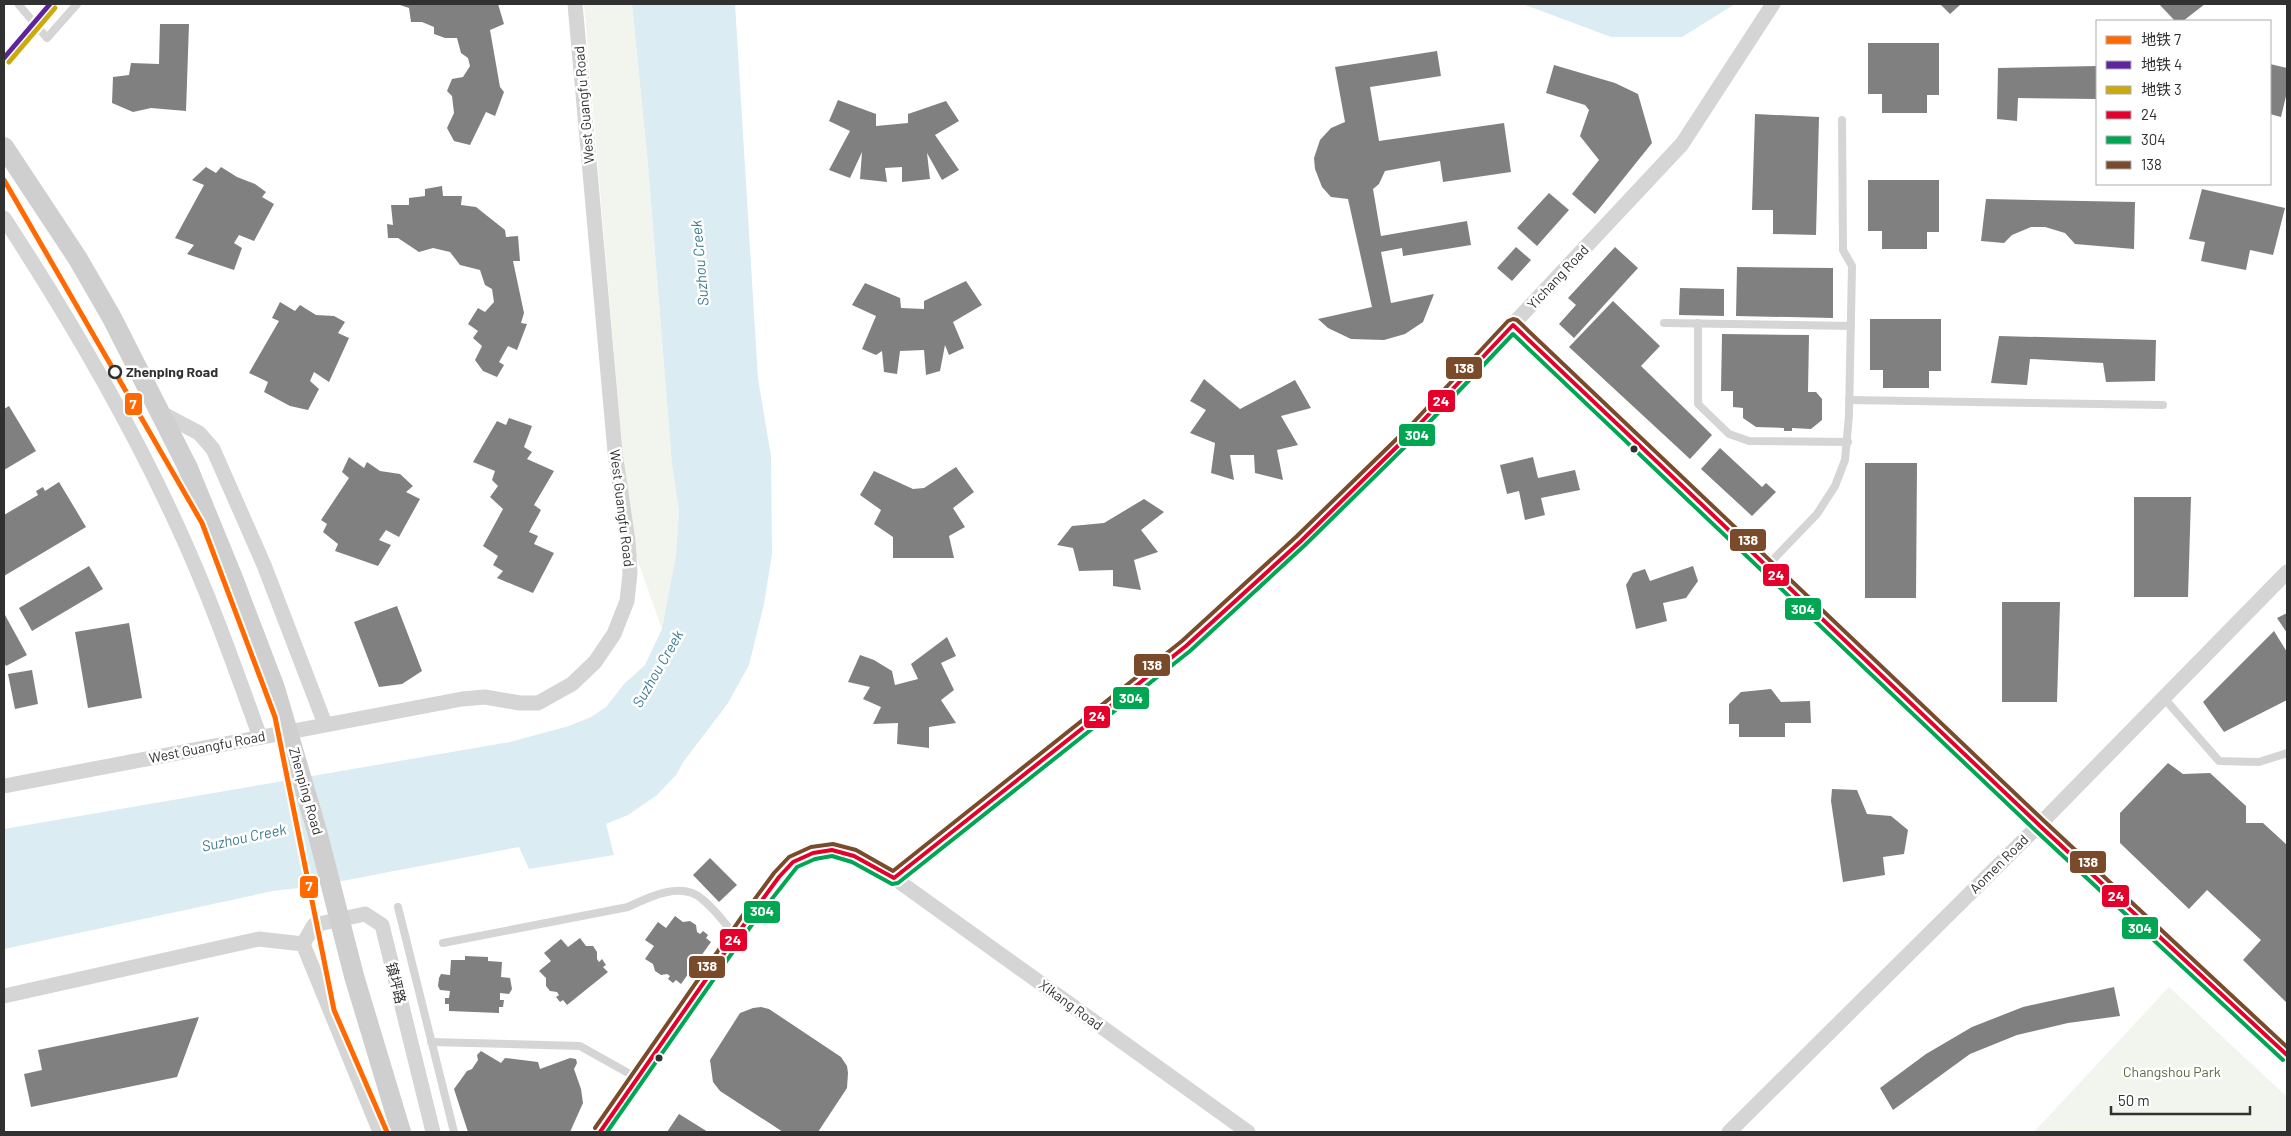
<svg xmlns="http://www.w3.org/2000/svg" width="2291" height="1136" font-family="Barlow,'Noto Sans SC',sans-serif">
<rect width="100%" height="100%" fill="#fff"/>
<!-- green -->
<g fill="#f2f5ed">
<polygon points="584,4 632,4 648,165 672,465 679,510 676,555 662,629 630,539"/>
<polygon points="2169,987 2287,1097 2287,1132 2034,1132"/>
</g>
<!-- water -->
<g fill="#dbecf2">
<polygon points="632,4 735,4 758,379 771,456 772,554 764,604 749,665 728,703 684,761 676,775 657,795 628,815 606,824 614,855 529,869 519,847 316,886 273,891 4,949 4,829 510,742 569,726 591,717 606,707 624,684 645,665 662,629 676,555 679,510 672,465 648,165"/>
<polygon points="1523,4 1735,4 1682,37 1611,37"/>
</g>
<!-- building -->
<g fill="#808080">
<polygon points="397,4 498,4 504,24 490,30 500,87 504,92 495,116 486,112 470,145 454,141 447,128 454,113 452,96 447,91 452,79 463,77 470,66 468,58 461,53 457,38 445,38 434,34 434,27 422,22 411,22 409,8"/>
<polygon points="1940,4 1961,4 1950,14"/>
<polygon points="2159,4 2205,4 2183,21 2175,21"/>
<polygon points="160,24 189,24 186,111 151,108 133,112 112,103 113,77 129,75 131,63 159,64"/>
<polygon points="1868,43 1939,43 1939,95 1927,95 1927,113 1882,113 1882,94 1868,94"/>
<polygon points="1437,51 1441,76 1370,87 1379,141 1504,123 1511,172 1443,182 1440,161 1385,171 1379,184 1373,189 1381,236 1467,221 1471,245 1403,256 1402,248 1381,252 1391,303 1434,294 1423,322 1405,334 1384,340 1351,339 1328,328 1318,319 1372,307 1348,199 1331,197 1322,187 1315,169 1314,158 1320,140 1331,128 1345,122 1335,67"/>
<polygon points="2270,64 2287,68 2287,92 2281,117 2270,114"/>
<polygon points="1554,65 1615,83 1638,94 1652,143 1595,214 1572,194 1599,160 1580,136 1589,110 1585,105 1546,93"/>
<polygon points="2097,66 2097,99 2018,98 2017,121 1997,119 1998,68"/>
<polygon points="838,100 876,114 876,126 908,123 908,114 946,101 959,121 935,135 959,170 942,180 927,153 930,179 902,182 902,167 885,168 887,182 860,179 862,152 850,178 829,170 850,131 829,121"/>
<polygon points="1755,114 1819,117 1816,235 1773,234 1773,210 1752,210"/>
<polygon points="206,167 216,173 221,167 237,177 255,184 266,192 262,197 274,204 254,241 239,235 234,243 242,248 234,270 187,254 194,245 175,238 204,185 192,180"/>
<polygon points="1868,180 1939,180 1939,232 1927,232 1927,249 1882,249 1882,231 1868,231"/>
<polygon points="442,186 443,196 462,196 461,205 476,207 505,230 506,237 518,236 520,261 513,261 524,313 521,323 527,324 517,350 508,346 499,362 504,365 497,377 483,371 475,360 482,346 473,338 478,331 468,324 478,308 485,312 494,302 492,289 485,285 480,270 460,265 450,252 433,248 419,252 398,238 388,238 387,224 393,225 391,205 409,205 409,198 425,196 425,189"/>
<polygon points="2202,189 2285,208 2273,255 2250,250 2246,270 2201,261 2205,242 2189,239"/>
<polygon points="1549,193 1569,210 1537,246 1517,228"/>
<polygon points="1986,199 2135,202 2134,249 2075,244 2065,233 2045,227 2031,227 2012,235 2004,243 1981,241"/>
<polygon points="1516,247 1531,260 1512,281 1497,268"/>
<polygon points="1615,247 1638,268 1574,338 1559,324 1576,305 1568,298"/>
<polygon points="1737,267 1833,268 1833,318 1736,316"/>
<polygon points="966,281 982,305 953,322 964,348 949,355 945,345 940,371 926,375 924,350 900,351 897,374 884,372 882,351 876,355 862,349 876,316 852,305 865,283 900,298 901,308 924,309 924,301"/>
<polygon points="1680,288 1724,289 1724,316 1679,315"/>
<polygon points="1613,301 1660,346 1641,366 1712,435 1690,459 1569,347"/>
<polygon points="280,302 295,311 300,305 316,315 334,316 345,322 338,333 349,338 329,382 314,372 310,381 319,389 308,410 290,406 264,392 268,382 249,373 279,321 272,318"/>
<polygon points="1870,319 1941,319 1941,371 1929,371 1929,388 1883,388 1883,370 1870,370"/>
<polygon points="1722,334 1809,335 1808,392 1816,392 1822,399 1822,420 1811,429 1792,428 1792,431 1784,431 1784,428 1756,427 1743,418 1743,408 1733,407 1733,391 1721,391"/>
<polygon points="1999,336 2156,340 2155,381 2106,382 2103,363 2030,359 2027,385 1991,383"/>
<polygon points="1204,379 1240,409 1295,380 1311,408 1281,416 1298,445 1277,450 1283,480 1255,473 1254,455 1230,455 1234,480 1211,473 1215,443 1190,433 1206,410 1190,401"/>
<polygon points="9,406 36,451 4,470 4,409"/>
<polygon points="509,418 532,426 524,447 532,452 527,459 554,471 534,505 541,510 529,532 538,536 534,544 554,553 533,593 497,578 503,571 493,565 498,556 483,546 503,509 490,497 498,486 492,480 495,471 473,462 497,421 506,425"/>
<polygon points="1720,448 1762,487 1766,483 1776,492 1752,516 1701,469"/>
<polygon points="349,457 364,468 367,462 380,471 400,474 413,486 406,492 420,499 399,537 386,530 379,540 391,545 378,566 335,551 338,544 323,532 327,524 321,520 349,478 342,472"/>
<polygon points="1533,457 1538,478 1575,470 1580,490 1541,498 1545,515 1525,520 1519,491 1507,494 1500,465"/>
<polygon points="1865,463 1917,463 1916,598 1865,598"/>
<polygon points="956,467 974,492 953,508 965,527 949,536 954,558 893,558 893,537 874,524 881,510 860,495 874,471 913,489 924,488"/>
<polygon points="59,482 86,527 4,576 4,515 38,495 36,491 43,487 45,491"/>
<polygon points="2134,497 2191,497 2188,597 2134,597"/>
<polygon points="1144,499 1164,512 1141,530 1158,552 1134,560 1141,590 1113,586 1113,570 1079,571 1073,548 1057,545 1072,526 1104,523"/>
<polygon points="89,566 103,589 32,631 19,608"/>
<polygon points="1693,566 1698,581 1686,598 1663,603 1667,621 1636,629 1626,585 1633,573 1645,569 1650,581"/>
<polygon points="2002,602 2060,602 2057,702 2002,702"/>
<polygon points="397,606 422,671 402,684 379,687 354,622"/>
<polygon points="2287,613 2287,633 2277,618"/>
<polygon points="5,615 27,655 6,666 4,662"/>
<polygon points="129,623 142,698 88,708 75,632"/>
<polygon points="2274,631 2287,652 2287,700 2224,732 2203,702"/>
<polygon points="947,637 956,656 941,663 954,690 941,700 956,723 929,727 929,748 897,744 898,723 873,724 881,707 863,699 870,687 848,682 860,655 874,660 892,671 895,685 918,679 911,664"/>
<polygon points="32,670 38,704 15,709 8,674"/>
<polygon points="1771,689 1781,702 1810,701 1811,723 1785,723 1785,737 1739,737 1739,724 1729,724 1729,704 1741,692"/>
<polygon points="2168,763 2183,774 2210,773 2246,806 2246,823 2263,823 2287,845 2287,1003 2243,960 2261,940 2207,890 2189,909 2120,843 2120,813"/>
<polygon points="1832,789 1857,790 1867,814 1891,816 1908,830 1904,854 1883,857 1885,875 1843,882 1831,801"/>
<polygon points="710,858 737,885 719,902 693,875"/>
<polygon points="675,916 683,922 690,921 696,925 697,932 700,934 703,931 708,935 706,938 711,942 681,984 676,980 673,983 668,979 670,976 667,974 661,975 655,971 653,964 645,959 654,946 645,940 658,922 666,928"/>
<polygon points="580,938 586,946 593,946 597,952 597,959 599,962 602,959 606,965 603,967 608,972 567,1005 563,1000 560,1002 556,997 559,995 557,992 550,991 546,986 546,978 539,971 551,961 544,953 561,939 568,947"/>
<polygon points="465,956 488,957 488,961 502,962 501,977 510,978 512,989 509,994 500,993 500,1000 504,1000 503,1007 499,1007 499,1013 449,1011 449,1004 445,1004 445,998 449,998 450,991 440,990 438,986 439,978 441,974 450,975 451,960 465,960"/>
<polygon points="2114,987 2120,1016 2068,1023 2017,1035 1970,1054 1893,1110 1880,1088 1926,1054 1972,1027 2023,1007"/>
<polygon points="761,1007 769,1009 841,1057 847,1066 848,1073 847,1088 818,1132 783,1132 720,1091 713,1082 710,1060 740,1013 753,1008"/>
<polygon points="199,1017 177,1077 31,1107 24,1074 42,1070 38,1050"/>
<polygon points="481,1051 501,1063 505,1058 538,1062 540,1069 570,1058 576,1059 577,1063 574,1069 581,1089 583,1103 570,1132 468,1132 454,1089 467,1071 472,1069 478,1060 477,1055"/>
<polygon points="679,1114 708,1132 667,1132"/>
</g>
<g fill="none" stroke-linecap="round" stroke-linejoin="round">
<!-- service -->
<g stroke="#d5d5d5" stroke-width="8">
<polyline points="19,5 47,38 77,4"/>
<polyline points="1664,323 1851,326"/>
<polyline points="1698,323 1698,404 1729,434 1749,441 1848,442"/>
<polyline points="1849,400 2163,405"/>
<polyline points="1767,566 1817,514 1835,486 1845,460 1849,415 1852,266 1843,250 1842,120"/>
<polyline points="2163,697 2219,761 2259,762 2287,753"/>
<polyline points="398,907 454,1132"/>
<path d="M443,943l185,-36c21,-10 53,-26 74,-8 13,10 23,25 34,37"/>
<polyline points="431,1042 580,1046 637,1078"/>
</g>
<!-- minor -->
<g stroke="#d5d5d5" stroke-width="15">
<path d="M4,218c64,98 124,200 173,307 32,69 57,140 83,212"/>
<polyline points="1513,325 2039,825 2287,1055"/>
<polyline points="161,413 199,433 213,449 264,565 325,724"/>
<polyline points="4,786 462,699 485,697 520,703 538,703 572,684 595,662 614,634 627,601 630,573 628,541 615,452 575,4"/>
<polyline points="894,878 1186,646 1301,541 1415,429 1682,144 1773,4"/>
<polyline points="303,944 314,925 365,914 382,925 433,1132"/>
<polyline points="4,996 259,939 303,944 380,1132"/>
<path d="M600,1132l179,-255c42,-44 69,-24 115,1l354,254"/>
<polyline points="1729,1132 2039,825 2287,572"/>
</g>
<!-- secondary -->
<polyline stroke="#cfcfcf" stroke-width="20" points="4,147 78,259 112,318 188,468"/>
<!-- secondary-bridge -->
<polyline stroke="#cfcfcf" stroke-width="20" points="188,468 233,578 275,688 317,831 354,976 401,1132"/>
<!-- bus-1 casing -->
<g stroke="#fff" stroke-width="8">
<polyline id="bus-1" points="600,1132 748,919 779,877 793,862 813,853 832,850 854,856 894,878 1186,646 1301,541 1415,429 1513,325 2039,825 2287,1055"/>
</g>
<!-- bus-2 casing -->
<g stroke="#fff" stroke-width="8">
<polyline id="bus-2" points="607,1132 753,923 797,867 815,859 832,856 852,862 892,884 898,883 1190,651 1305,545 1419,433 1513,334 2035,830 2283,1060"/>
</g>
<!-- bus-3 casing -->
<g stroke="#fff" stroke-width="8">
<polyline id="bus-3" points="595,1128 743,915 774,873 789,857 811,847 833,844 856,850 893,871 1182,641 1297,536 1411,425 1508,321 1513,319 1517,320 2043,820 2287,1047"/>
</g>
<!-- bus-1 -->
<use href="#bus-1" stroke="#e4002b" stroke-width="4"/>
<!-- bus-2 -->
<use href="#bus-2" stroke="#00a651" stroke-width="4"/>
<!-- bus-3 -->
<use href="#bus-3" stroke="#7a4b2a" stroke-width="4"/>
<!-- metro-1 casing -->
<g stroke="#fff" stroke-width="9">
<polyline id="metro-1" points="4,180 202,523 275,717 334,1010 387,1132"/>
</g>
<!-- metro-2 casing -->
<g stroke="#fff" stroke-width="9">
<polyline id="metro-2" points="4,58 50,4"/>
</g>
<!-- metro-3 casing -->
<g stroke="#fff" stroke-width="9">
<polyline id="metro-3" points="9,62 55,8"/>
</g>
<!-- metro-1 -->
<use href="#metro-1" stroke="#ff6900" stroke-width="5"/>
<!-- metro-2 -->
<use href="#metro-2" stroke="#5f259f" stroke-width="5"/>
<!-- metro-3 -->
<use href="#metro-3" stroke="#cca90c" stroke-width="5"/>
</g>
<!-- markers -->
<circle fill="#fff" stroke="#313131" stroke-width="2.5" cx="115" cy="372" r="6"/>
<g fill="#313131" stroke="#fff" stroke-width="2">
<circle cx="1634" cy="449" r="4.5"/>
<circle cx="659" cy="1058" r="4.5"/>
</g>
<g text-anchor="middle" stroke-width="5" stroke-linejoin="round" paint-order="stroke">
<!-- street labels -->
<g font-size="14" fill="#313131" stroke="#fff">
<text transform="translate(584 105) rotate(-95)" y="5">West Guangfu Road</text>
<text transform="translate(1558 277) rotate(-47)" y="5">Yichang Road</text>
<text transform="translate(622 508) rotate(83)" y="5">West Guangfu Road</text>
<text transform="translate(207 747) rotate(-11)" y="5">West Guangfu Road</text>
<text transform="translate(306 791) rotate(74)" y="5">Zhenping Road</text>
<text transform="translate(1999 864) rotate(-45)" y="5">Aomen Road</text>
<text transform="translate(396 983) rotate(76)" y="5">镇坪路</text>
<text transform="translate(1071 1005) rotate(36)" y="5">Xikang Road</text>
</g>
<!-- stop labels -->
<g font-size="14" font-weight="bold" fill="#313131" stroke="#fff" text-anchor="start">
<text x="126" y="377">Zhenping Road</text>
</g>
<!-- park labels -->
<g font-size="14" fill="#596d3e" stroke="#fff">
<text x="2172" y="1077">Changshou Park</text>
</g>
<!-- water labels -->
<g font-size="15" font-style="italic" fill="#3f7c93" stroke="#fff">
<text transform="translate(700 263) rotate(-95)" y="5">Suzhou Creek</text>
<text transform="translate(658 669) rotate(-60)" y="5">Suzhou Creek</text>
<text transform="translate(244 838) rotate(-12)" y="5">Suzhou Creek</text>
</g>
</g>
<g stroke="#fff" stroke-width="2">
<rect x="1445" y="356" width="38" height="24" rx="5" fill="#7a4b2a"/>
<rect x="1427" y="389" width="29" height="24" rx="5" fill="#e4002b"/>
<rect x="124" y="392" width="19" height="24" rx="5" fill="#ff6900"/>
<rect x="1398" y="423" width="38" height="24" rx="5" fill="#00a651"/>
<rect x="1729" y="528" width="38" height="24" rx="5" fill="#7a4b2a"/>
<rect x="1762" y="563" width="28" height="24" rx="5" fill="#e4002b"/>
<rect x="1784" y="597" width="38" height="24" rx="5" fill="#00a651"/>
<rect x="1133" y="653" width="38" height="24" rx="5" fill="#7a4b2a"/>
<rect x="1112" y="686" width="38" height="24" rx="5" fill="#00a651"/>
<rect x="1083" y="705" width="28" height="24" rx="5" fill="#e4002b"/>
<rect x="2069" y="850" width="38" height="24" rx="5" fill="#7a4b2a"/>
<rect x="299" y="875" width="20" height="24" rx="5" fill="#ff6900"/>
<rect x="2101" y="884" width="29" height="24" rx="5" fill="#e4002b"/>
<rect x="743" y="900" width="38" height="24" rx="5" fill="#00a651"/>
<rect x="2121" y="916" width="38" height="24" rx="5" fill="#00a651"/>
<rect x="719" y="928" width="29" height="24" rx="5" fill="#e4002b"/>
<rect x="688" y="955" width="38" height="24" rx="5" fill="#7a4b2a"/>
</g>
<g font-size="14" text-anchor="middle" font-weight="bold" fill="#fff">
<text x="1464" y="373">138</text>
<text x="1441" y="406">24</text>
<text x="133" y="409">7</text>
<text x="1417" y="440">304</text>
<text x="1748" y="545">138</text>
<text x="1776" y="580">24</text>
<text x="1803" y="614">304</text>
<text x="1152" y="670">138</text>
<text x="1131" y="703">304</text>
<text x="1097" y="721">24</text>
<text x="2088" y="867">138</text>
<text x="309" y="891">7</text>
<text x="2116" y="901">24</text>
<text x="762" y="916">304</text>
<text x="2140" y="933">304</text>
<text x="733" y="945">24</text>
<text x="707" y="971">138</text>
</g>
<!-- border -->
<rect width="2291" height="1136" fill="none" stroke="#313131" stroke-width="10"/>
<!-- legend -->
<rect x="2096" y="20" width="175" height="165" fill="#ffffff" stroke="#adadad"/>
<rect x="2106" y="36" width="25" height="8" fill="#ff6900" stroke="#adadad"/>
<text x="2141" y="45" font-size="15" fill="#313131">地铁 7</text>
<rect x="2106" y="61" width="25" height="8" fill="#5f259f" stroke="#adadad"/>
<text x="2141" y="70" font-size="15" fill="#313131">地铁 4</text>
<rect x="2106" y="86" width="25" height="8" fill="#cca90c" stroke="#adadad"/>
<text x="2141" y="95" font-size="15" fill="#313131">地铁 3</text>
<rect x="2106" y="111" width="25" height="8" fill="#e4002b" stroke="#adadad"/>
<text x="2141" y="120" font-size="15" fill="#313131">24</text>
<rect x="2106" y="136" width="25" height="8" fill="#00a651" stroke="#adadad"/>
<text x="2141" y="145" font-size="15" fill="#313131">304</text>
<rect x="2106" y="161" width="25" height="8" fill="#7a4b2a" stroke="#adadad"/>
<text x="2141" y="170" font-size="15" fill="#313131">138</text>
<!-- scale -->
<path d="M2111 1106v8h139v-8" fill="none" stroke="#313131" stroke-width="2.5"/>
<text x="2118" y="1106" font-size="15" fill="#313131" stroke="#ffffff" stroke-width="4" paint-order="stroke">50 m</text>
</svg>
